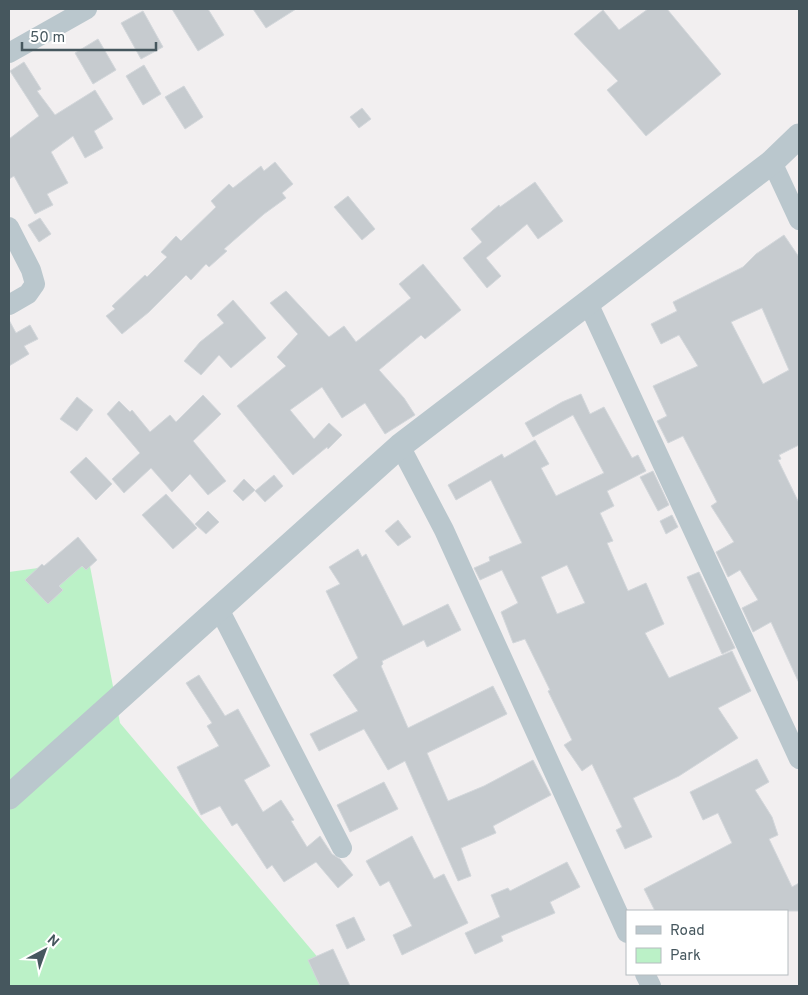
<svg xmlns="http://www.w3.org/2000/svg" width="808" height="995" font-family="Overpass,sans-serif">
<rect width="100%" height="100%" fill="#f2eff0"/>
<!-- green -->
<polygon fill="#bbf1c7" points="89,561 120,723 342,986 9,986 9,572"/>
<!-- building -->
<g fill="#c6cbcf" stroke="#d3d7db" fill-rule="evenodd">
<polygon points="172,9 208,9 224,35 198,51"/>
<polygon points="253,9 296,9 266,28"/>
<polygon points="648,9 667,9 721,74 646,136 607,90 618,81 574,34 603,10 619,30"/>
<polygon points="143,11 163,47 141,59 121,23"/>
<polygon points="98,39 116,70 93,84 75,53"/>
<polygon points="24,62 41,89 37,91 55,115 95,90 113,119 94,131 103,148 85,158 73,136 51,152 68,183 47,194 53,205 35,214 14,176 9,179 9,139 39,116 10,71"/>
<polygon points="144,65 161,94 143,105 126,76"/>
<polygon points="184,86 203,117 185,129 165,97"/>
<polygon points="362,108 371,119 359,128 350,117"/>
<polygon points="275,162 293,184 282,193 286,198 264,214 224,249 227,251 209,267 206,264 191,280 186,275 149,312 122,334 106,316 115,309 112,306 145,275 147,277 167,257 161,252 176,236 181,241 216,207 211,201 229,184 233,188 261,166 264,171"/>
<polygon points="535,182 563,221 538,239 527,224 486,258 501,276 487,288 463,258 482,242 471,229 499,205 500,207"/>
<polygon points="348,196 375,229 362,240 334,207"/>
<polygon points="40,218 51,234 39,242 28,225"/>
<path d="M784,235l15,22v188l-20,10 2,4 -3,1 21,43v180l-28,-61 -18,10 -11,-24 16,-8 -18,-30 -12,7 -12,-25 18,-10 -23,-36 6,-4 -34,-66 -15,7 -11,-22 10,-5 -14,-30 45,-20 -19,-31 -18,9 -10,-20 26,-13 -4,-9 70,-35 13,-13zM762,308l27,62 -26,14 -32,-62z"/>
<polygon points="423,264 461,310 425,339 421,335 379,370 404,398 415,415 385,434 365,403 342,418 322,387 290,410 314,439 329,423 342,435 328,449 327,447 293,475 237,406 286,366 277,357 298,334 270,303 286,291 329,337 344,326 356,342 411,298 399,284"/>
<polygon points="233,300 266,338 231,368 219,355 201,375 184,361 200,342 224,323 217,315"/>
<polygon points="9,320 16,333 30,325 38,339 24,346 29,354 9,366"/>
<path d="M581,394l9,20 14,-7 28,51 6,-3 8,16 -39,20 7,15 -14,7 13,28 -6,2 21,48 18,-8 18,41 -19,9 24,45 63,-27 19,40 -33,17 20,30 -59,38 -46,22 19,39 -27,12 -9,-19 6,-3 -30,-63 -10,7 -18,-26 8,-5 -24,-49 2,-1 -25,-51 -12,4 -12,-31 17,-9 -16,-33 -22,10 -6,-12 16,-7 -1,-4 33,-14 -31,-63 -35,20 -8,-15 54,-31 2,4 31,-18 14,24 -8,4 15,28 48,-23 -31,-58 -40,22 -8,-14 37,-21zM567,565l18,38 -28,11 -16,-37z"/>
<polygon points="203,395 221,414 193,441 226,481 208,495 190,474 172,492 151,468 124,493 112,479 140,453 107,414 119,401 130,412 132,410 150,432 170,415 176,422"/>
<polygon points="77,397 93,410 77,431 60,419"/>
<polygon points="86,457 112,484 96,500 70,472"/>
<polygon points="653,471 669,505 658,511 640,477"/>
<polygon points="274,475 283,486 265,502 255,491"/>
<polygon points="244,479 255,490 243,501 233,491"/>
<polygon points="166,494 197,528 173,549 142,515"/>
<polygon points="208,511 219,522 206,534 195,524"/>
<polygon points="672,515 678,527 666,534 660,521"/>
<polygon points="398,520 411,537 398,546 385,531"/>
<polygon points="78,537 97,560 86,570 82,566 59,586 63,590 48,604 25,580 42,564 44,566"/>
<polygon points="358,549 362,557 366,554 403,626 448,604 461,630 427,647 424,640 382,661 383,664 381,666 408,728 493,686 507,714 427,753 448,801 484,786 533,760 551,795 493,826 496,833 461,848 471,876 458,881 405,761 388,770 364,729 319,751 310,734 358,711 333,675 358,658 326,591 340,584 329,567"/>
<polygon points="699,572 735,648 722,654 687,577"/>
<polygon points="199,675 225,716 238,709 270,766 244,780 263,812 281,800 294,820 291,821 307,847 320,836 332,854 340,859 353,875 338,888 316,862 284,882 272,865 267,869 237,823 232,826 220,806 201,815 177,767 219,746 207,726 212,723 186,683"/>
<polygon points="757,759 769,782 755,790 772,817 778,835 769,839 792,887 799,883 799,911 655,911 644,889 732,843 718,813 703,820 690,792"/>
<polygon points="384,782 398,809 350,832 337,805"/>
<polygon points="412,836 434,879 444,874 468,923 402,955 393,935 412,926 389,881 380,886 366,861"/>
<polygon points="567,862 580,887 550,902 555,913 501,936 503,941 475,954 465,933 500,917 491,895 508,888 510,891"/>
<polygon points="354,917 365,940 347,949 336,925"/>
<polygon points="333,949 350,986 320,986 308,960"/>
</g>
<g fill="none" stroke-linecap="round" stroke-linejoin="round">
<!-- minor -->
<g stroke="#bac7cd" stroke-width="20">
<polyline points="9,53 87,9"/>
<polyline points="772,162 799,220"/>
<polyline points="9,227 31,270 35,284 28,294 9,305"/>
<polyline points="588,303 799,759"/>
<polyline points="400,446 444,530 627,933"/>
<polyline points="219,609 342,848"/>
<polyline points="645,974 651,986"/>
</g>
<!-- tertiary -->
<polyline stroke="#bac7cd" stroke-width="25" points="9,797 400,446 772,162 799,136"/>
</g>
<!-- border -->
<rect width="808" height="995" fill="none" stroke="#46575e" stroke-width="20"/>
<!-- legend -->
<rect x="626" y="910" width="162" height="65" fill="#ffffff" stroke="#b5bcbf"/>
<rect x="636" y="926" width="25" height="8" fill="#bac7cd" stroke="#b5bcbf"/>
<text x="670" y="935" font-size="15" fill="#46575e">Road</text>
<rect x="636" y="948" width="25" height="15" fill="#bbf1c7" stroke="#b5bcbf"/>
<text x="670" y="960" font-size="15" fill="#46575e">Park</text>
<!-- north arrow -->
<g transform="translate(45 950) rotate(41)" stroke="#ffffff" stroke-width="4" paint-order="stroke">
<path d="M0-4L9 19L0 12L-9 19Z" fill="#46575e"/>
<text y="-8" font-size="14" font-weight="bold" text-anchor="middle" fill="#46575e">N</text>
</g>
<!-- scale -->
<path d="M22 42v8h134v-8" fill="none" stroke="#46575e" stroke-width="2.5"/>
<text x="30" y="42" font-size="15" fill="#46575e" stroke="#ffffff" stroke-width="4" paint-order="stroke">50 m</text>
</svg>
